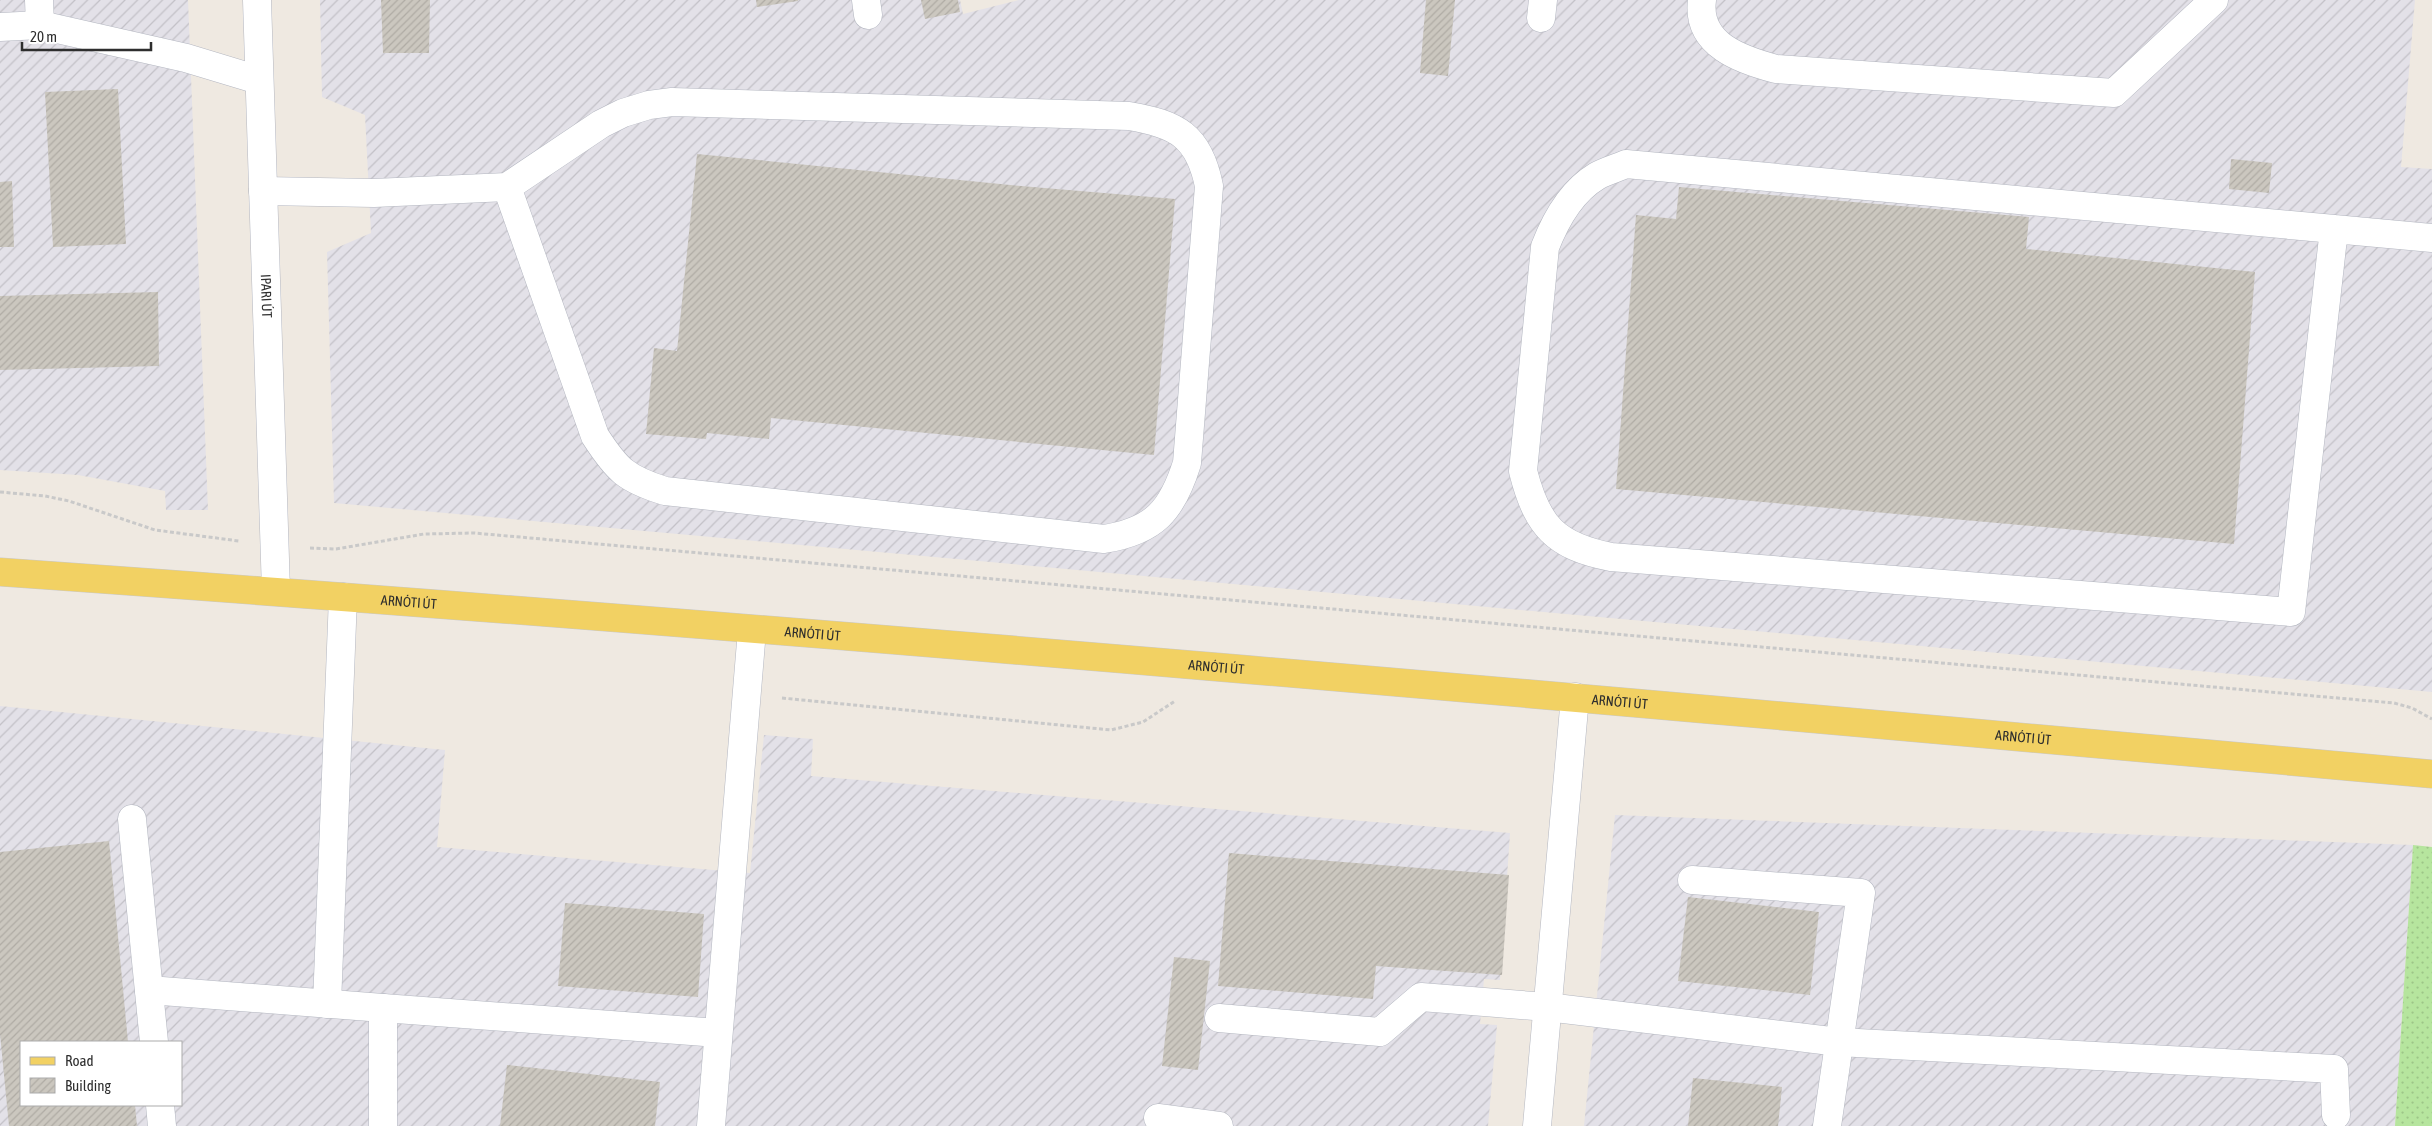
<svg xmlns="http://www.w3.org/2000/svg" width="2432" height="1126" font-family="'Asap Condensed',sans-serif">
<defs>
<pattern id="industrial-furrows" width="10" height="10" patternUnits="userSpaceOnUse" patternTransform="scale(1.25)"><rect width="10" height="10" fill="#e3e1e8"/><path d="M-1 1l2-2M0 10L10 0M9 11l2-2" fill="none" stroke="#c3c1c7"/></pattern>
<pattern id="grass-dots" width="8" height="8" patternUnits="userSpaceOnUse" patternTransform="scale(1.25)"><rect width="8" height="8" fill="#b6e59e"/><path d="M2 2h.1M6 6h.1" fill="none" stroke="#9dc588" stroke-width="1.8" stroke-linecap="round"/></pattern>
<pattern id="building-hatch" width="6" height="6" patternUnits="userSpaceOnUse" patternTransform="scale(1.25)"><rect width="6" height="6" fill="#cbc7bf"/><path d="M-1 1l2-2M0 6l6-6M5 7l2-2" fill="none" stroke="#afaba4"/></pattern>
</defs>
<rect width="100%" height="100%" fill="#efe9e1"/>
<!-- industrial -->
<g fill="url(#industrial-furrows)" fill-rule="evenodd">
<polygon points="0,0 188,0 208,510 166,510 165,491 78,475 0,470"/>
<polygon points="320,0 960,0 963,14 1019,0 2415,0 2401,167 2432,169 2432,692 334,503 327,252 371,233 365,115 322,97"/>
<path d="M0,706l445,44 -8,97 313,26 14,-138 49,4 -2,37 699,57 -10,147 -16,-1 -4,45 17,1 -9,101h-1488zM21,1042h160v63h-160z"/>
<polygon points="1615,815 2413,845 2395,1126 1584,1126"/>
</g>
<!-- grass -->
<polygon fill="url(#grass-dots)" points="2413,845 2432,847 2432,1126 2395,1126"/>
<!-- building -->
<g fill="url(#building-hatch)">
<polygon points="381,0 430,0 429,53 383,53"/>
<polygon points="756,0 798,0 798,1 757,7"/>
<polygon points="921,0 958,0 960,12 925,19"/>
<polygon points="1426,0 1455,0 1448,76 1420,73"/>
<polygon points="118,89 126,244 53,247 45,92"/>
<polygon points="697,154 1021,186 1175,199 1154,455 771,418 769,439 707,433 706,439 646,434 654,348 677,351"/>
<polygon points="2231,159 2272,163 2269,193 2229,189"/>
<polygon points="12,181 14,247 0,247 0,182"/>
<polygon points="1679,187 2029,217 2026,249 2255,272 2234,544 1616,489 1636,215 1676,219"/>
<polygon points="158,292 159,366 0,370 0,296"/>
<polygon points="109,841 128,1042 21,1042 21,1105 135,1105 137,1126 9,1126 0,1034 0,852"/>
<polygon points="1229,853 1509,875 1502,975 1376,966 1373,999 1218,986"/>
<polygon points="1688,897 1819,912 1810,995 1678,981"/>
<polygon points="565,903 704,914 698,997 558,986"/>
<polygon points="1174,957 1210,961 1198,1070 1162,1066"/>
<polygon points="507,1065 660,1082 655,1126 500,1126"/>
<polygon points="1693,1078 1782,1087 1778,1126 1688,1126"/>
</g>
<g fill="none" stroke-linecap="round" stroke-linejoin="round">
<!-- minor casing -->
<g stroke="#b4b7c1" stroke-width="29">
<g id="minor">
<polyline points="39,0 40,25"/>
<path id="s1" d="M257,0l19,591"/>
<polyline points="866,0 868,15"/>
<path d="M1702,0c-6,45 40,60 74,69l338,24 100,-93"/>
<polyline points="1541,18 1543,0"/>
<polyline points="0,27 40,25 186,58 259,80"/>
<path d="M263,191l111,2 133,-6 94,-63 22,-11 26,-8 23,-3 457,14c48,8 70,20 80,70l-22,277c-15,48 -33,68 -83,76l-439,-48c-39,-12 -48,-21 -70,-55l-88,-249"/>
<path d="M2334,229l-43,383 -680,-55c-56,-11 -74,-31 -88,-86l22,-224c10,-26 27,-56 52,-71 9,-5 20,-8 29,-12l708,65 98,9"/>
<polyline points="132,819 154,1042"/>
<polyline points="1692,880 1861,893 1827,1126"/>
<polyline points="149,990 383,1008"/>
<polyline points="327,1004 343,597"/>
<polyline points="1219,1018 1380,1032 1421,997 1547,1007 1839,1042 2334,1069 2336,1115"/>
<polyline points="160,1105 162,1126"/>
<polyline points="1158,1118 1219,1126"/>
<polyline points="383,1126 383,1008 718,1033"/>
<polyline points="711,1126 752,630"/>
<polyline points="1537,1126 1575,697"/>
</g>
</g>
<!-- major casing -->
<g stroke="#c9c9c9" stroke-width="29">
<g id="major">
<path id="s2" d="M0,572c811,57 1622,129 2432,202"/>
</g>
</g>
<!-- path -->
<g stroke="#c9c9c9" stroke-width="3" stroke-dasharray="4 2.5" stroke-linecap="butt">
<polyline points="0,492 45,496 69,501 155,530 239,541"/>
<polyline points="310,548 336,549 424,534 474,533 2394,703 2412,708 2432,719"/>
<polyline points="782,698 1111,730 1143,722 1175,701"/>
</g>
<!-- minor -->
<use href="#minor" stroke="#fff" stroke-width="28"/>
<!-- major -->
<use href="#major" stroke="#f2d163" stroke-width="28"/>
</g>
<g text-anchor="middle" stroke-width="4.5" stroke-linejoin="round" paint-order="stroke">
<!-- street labels -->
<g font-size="14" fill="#2e2e2e" stroke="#fff">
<text dy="5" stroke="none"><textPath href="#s1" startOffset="296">IPARI ÚT</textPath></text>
<text dy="5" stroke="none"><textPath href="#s2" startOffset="410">ARNÓTI ÚT</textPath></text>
<text dy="5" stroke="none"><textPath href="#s2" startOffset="815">ARNÓTI ÚT</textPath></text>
<text dy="5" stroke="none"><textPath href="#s2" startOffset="1220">ARNÓTI ÚT</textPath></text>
<text dy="5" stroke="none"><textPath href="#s2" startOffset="1625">ARNÓTI ÚT</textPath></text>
<text dy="5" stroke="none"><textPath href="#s2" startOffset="2030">ARNÓTI ÚT</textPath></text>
</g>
</g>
<!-- legend -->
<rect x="20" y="1041" width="162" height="65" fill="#ffffff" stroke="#ababab"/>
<rect x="30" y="1057" width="25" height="8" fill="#f2d163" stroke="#ababab"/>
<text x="65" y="1066" font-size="15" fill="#2e2e2e">Road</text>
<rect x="30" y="1078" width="25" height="15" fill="url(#building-hatch)" stroke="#ababab"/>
<text x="65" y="1091" font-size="15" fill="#2e2e2e">Building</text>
<!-- scale -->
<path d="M22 42v8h129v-8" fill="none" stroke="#2e2e2e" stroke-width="2.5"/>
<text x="30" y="42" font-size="15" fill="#2e2e2e" stroke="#ffffff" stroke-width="4" paint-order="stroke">20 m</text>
</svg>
